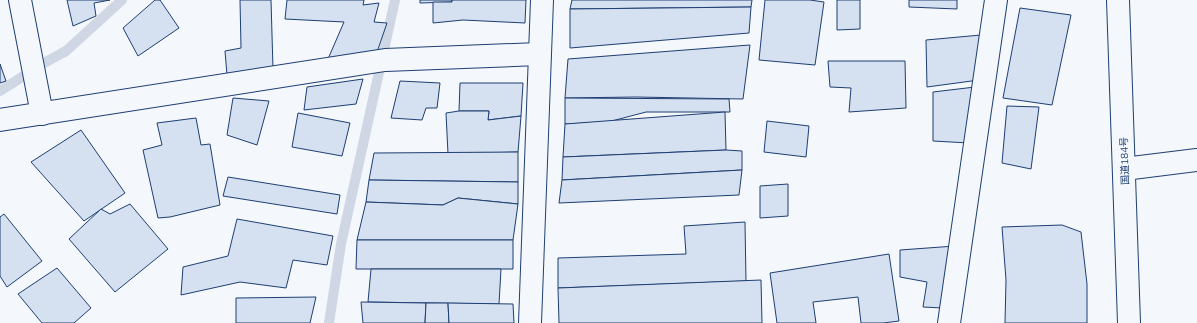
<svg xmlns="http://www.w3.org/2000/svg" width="1197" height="323" font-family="Mulish,'Noto Sans JP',sans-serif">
<rect width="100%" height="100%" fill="#f4f7fb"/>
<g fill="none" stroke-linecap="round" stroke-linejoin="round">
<!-- stream -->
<g stroke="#cfd7e4" stroke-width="10">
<polyline points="0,91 44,63 66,51 122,0"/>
<polyline points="329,323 341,244 395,0"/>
</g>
</g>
<!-- building -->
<g fill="#d5e0f0" stroke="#1d3f73">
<polygon points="67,0 110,0 94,3 96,16 73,26"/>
<polygon points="155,0 160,0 179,28 138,56 123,28"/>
<polygon points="240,0 271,0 273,69 227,75 225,51 241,48"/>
<polygon points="287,0 364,0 363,5 379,3 374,22 387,23 376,55 328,59 344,22 285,19"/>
<polygon points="420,0 452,0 452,2 420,3"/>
<polygon points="452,0 526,0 525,23 463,20 433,23 433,2 452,2"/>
<polygon points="572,0 752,0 751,7 570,9"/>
<polygon points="765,0 810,0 824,2 815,65 759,60"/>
<polygon points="837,0 860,0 860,29 837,30"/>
<polygon points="909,0 957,0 957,9 909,7"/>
<polygon points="751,7 749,33 570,48 570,9"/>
<polygon points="1020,8 1071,15 1052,105 1003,98"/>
<polygon points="981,35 979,80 927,87 926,40"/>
<polygon points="750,45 743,99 636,97 565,98 568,59"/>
<polygon points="828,61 905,61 906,108 849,112 851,88 830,87"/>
<polygon points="0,64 6,81 0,83"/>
<polygon points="363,79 356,104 304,110 307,87"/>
<polygon points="400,81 440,83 437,108 426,108 422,120 391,118"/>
<polygon points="460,83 523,83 521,116 488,120 489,111 459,111"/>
<polygon points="975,87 969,143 933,141 933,92"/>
<polygon points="233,98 269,101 257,145 227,135"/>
<polygon points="565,98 729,99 730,112 646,112 608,122 565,124"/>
<polygon points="1007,106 1039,107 1031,169 1002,163"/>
<polygon points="459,111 489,111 488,120 521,116 518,152 448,154 446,113"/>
<polygon points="725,112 726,150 563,157 565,124"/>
<polygon points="298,113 350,123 342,156 292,147"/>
<polygon points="196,118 201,145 210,144 220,205 170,217 158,218 143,150 162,145 157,123"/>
<polygon points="767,121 809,126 806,157 764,152"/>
<polygon points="81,130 125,193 84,221 31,162"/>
<polygon points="726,150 742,151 742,170 562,180 563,157"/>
<polygon points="518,152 518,182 369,180 374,153"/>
<polygon points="742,170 739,195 559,203 562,180"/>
<polygon points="228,177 340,195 337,214 223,196"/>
<polygon points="369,180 518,182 518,204 458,198 443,205 366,202"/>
<polygon points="788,184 788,216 760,218 760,186"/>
<polygon points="458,198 518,204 513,240 357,240 366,202 443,205"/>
<polygon points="130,204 168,249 115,292 69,239 101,209 110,214"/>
<polygon points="4,214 42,261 7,287 0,276 0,217"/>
<polygon points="237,219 333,236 327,265 293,260 286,288 240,282 181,295 183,267 228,256"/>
<polygon points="745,222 746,281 558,288 558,258 686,254 684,226"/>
<polygon points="1062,225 1081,232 1087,284 1087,323 1005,323 1006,280 1002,227"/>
<polygon points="357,240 513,240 513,269 356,269"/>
<polygon points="955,246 943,308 923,307 927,282 900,277 900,250"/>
<polygon points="889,254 899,321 883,323 861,323 858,297 813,302 816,323 777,323 770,273"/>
<polygon points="57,268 91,308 74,323 42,323 18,294"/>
<polygon points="371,269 501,269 499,304 368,302"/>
<polygon points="761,280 762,323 559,323 558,288"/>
<polygon points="316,297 310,323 236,323 236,298"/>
<polygon points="361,302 426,303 425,323 363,323"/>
<polygon points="426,303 448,303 449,323 425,323"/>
<polygon points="448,303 513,304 514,323 449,323"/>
</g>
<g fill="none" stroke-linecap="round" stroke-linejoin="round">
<!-- street casing -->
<g stroke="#1d3f73" stroke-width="24">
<g id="street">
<polyline points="20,0 42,114"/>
<polyline points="0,120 385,60 539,54"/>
<polyline points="1124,169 1197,160"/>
<polyline points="530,323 542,0"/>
<polyline points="949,323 996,0"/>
</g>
</g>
<!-- highway casing -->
<g stroke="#1d3f73" stroke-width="24">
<polyline id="highway" points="1118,0 1129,323"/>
</g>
<!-- street -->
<use href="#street" stroke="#f4f7fb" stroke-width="22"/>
<!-- highway -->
<use href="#highway" stroke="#f4f7fb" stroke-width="22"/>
</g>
<g text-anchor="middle" stroke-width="3" stroke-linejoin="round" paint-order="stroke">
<!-- street labels -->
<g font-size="10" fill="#1d3f73" stroke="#f4f7fb">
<text transform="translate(1124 161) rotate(-92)" y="4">国道184号</text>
</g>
</g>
</svg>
